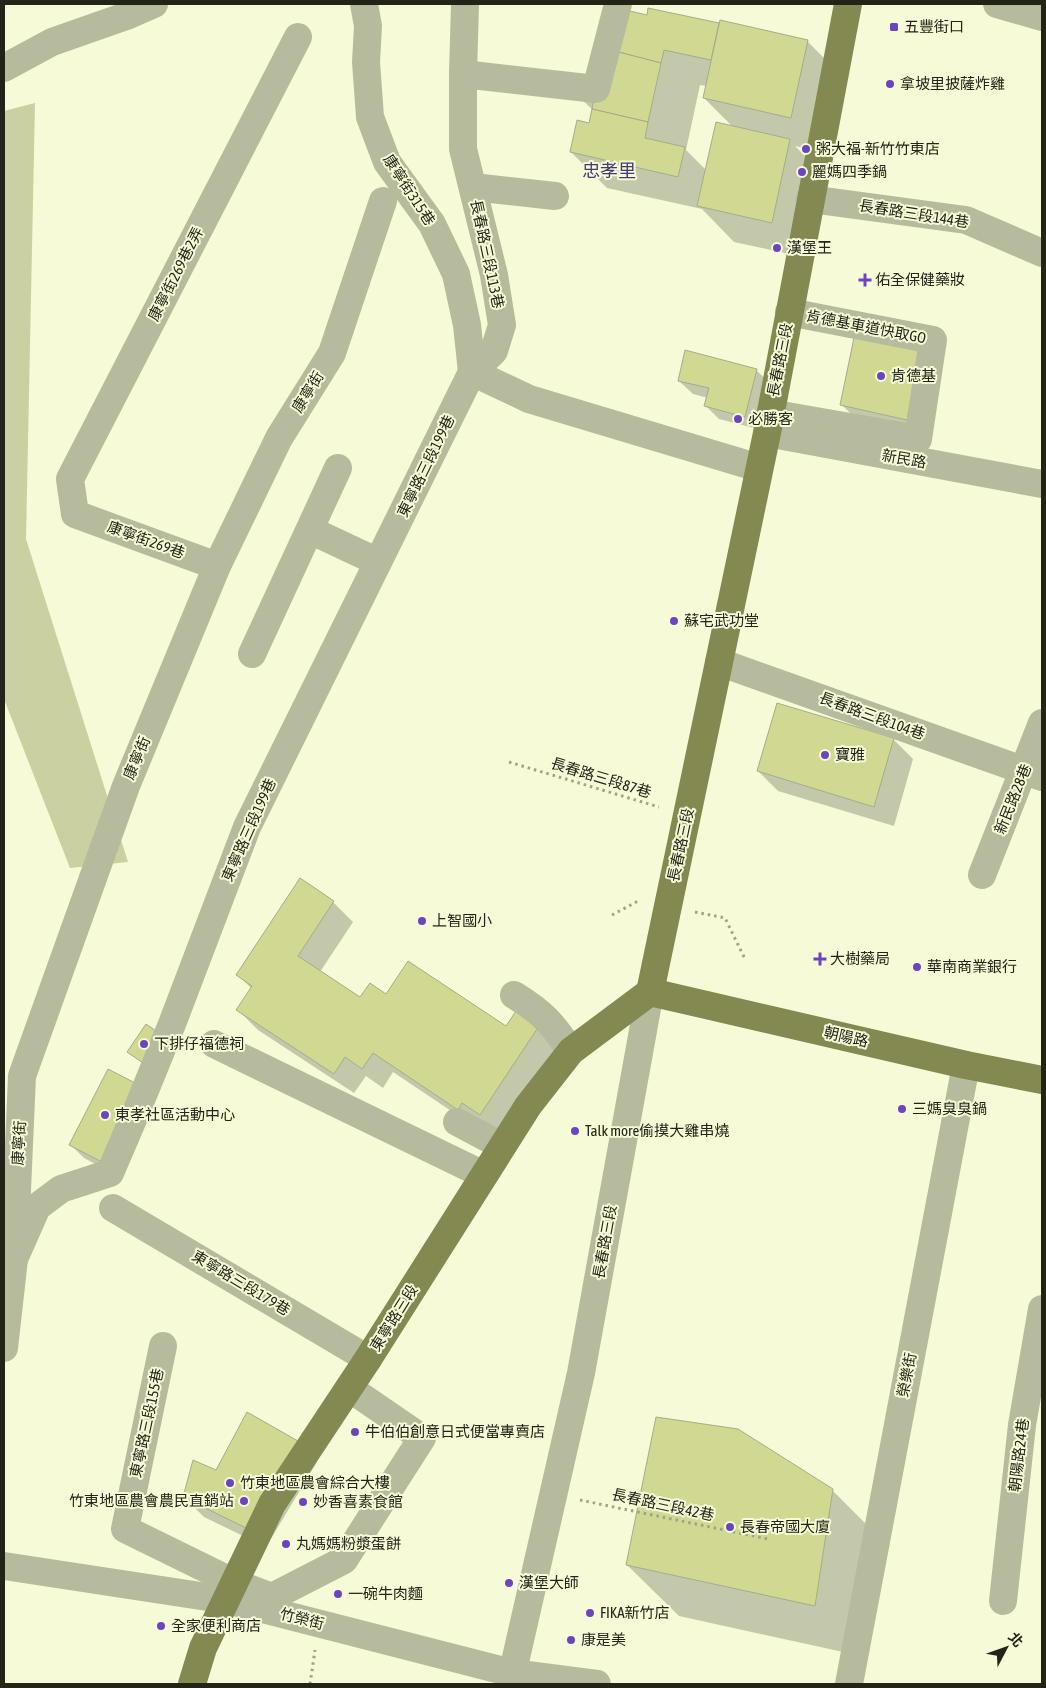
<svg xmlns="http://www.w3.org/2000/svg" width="1046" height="1688" font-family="'Asap Condensed','Noto Sans TC',sans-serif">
<rect width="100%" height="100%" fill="#f6fad6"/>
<!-- green -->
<polygon fill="#cad0a1" points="35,103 26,539 128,862 70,868 4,699 4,111"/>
<!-- shadow -->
<g fill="#0003" fill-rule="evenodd">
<path d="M649,9l71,16 87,16 36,36 -17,76 -31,-7 30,30 -17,82 -74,-16 -32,-33 -95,-21 -36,-36 19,-28 3,-14 -12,-11 67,-83zM700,85l7,1 -3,12 30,30 -28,42 -20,-20z"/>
<polygon points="856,335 927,439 862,425 842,405"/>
<polygon points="756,370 770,383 758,429 719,419 706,406 708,398 693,394 679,381"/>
<polygon points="893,739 913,759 894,826 778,791 758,771"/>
<polygon points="300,880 333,902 353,922 320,972 360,999 387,996 506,1027 538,1027 559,1047 501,1134 478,1129 393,1072 383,1088 366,1076 354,1093 258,1030 238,1010 252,989 237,974"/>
<polygon points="108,1071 116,1175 84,1158 70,1144"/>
<polygon points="297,1442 317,1462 266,1547 204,1517 184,1497"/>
<polygon points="832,1490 884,1542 866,1657 679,1616 627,1565"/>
</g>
<!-- building -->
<g fill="#d1d892" stroke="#a7ab89">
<polygon points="612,7 647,15 648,8 719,23 711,60 664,50 661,63 603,48"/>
<polygon points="720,20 808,40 791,118 703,98"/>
<polygon points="603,48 661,63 648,122 592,109"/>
<polygon points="592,109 648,122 645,138 685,147 678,177 570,152 577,120 589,123"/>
<polygon points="716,122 790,139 772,223 697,206"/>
<polygon points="855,333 922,347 907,420 840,405"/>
<polygon points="685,350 757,369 745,417 704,406 709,388 678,381"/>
<polygon points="777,703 894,738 874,807 757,771"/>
<polygon points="300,878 334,901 298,956 360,997 370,983 386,994 408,961 506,1026 516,1011 539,1026 480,1115 462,1103 458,1110 373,1053 362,1069 345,1057 334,1074 236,1010 252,986 236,975"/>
<polygon points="146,1024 162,1035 143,1063 127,1052"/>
<polygon points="108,1069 141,1086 102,1162 69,1145"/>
<polygon points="247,1412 298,1441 246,1528 183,1497 193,1460 216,1470"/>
<polygon points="656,1417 738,1429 833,1489 815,1606 626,1565"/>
</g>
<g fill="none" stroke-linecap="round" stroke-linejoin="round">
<!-- path -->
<g stroke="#a0a388" stroke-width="3" stroke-dasharray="2.5 4" stroke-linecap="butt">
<polyline points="509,762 659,807"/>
<polyline points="695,912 725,918 745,959"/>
<polyline points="612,915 640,900"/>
<polyline points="580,1500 768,1539"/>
<polyline points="310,1684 315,1650"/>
</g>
<!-- minor -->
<g stroke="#b7bb9d" stroke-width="28">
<polyline points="364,4 368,26 366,62 370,117 387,162 432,224 456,274 467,325 472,372"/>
<polyline points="997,4 1042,17"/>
<polyline points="4,68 52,42 129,15 154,4"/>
<polyline points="463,74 596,89 618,4"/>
<polyline points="473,187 555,196"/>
<polyline points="810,199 966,220 1042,253"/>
<polyline points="472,372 529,399 759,468"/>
<polyline points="770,413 918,439 933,340 789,312"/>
<polyline points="767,433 1042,484"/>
<polyline points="310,530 378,562"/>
<polyline points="217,566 75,514 70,479 298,37"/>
<polyline points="252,654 338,468"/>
<polyline points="719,662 1042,777"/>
<polyline points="982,875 1042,723"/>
<path d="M514,995c29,18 38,28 57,56"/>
<polyline points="214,1044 484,1175"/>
<polyline points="457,1122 502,1146"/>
<polyline points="113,1208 368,1359"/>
<polyline points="14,1259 37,1207 61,1189 110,1173 137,1110 172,1024 247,827 472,372 494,351 502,325 494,275 463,149 463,74 465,4"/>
<polyline points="163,1346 125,1529 235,1583 272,1597 344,1560 422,1438 349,1388"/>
<polyline points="4,1348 14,1259 22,1076 126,786 217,566 279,438 332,353 383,201"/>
<polyline points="4,1566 227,1600 512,1673 597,1684"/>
<polyline points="1003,1601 1022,1425 1042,1309"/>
<polyline points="510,1684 581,1373 650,992"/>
<polyline points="849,1684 966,1065"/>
</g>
<!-- major -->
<g stroke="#838951" stroke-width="28">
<polyline points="650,992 767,433 848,4"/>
<polyline points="650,992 966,1065 1042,1080"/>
<polyline points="192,1684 203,1648 272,1504 368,1359 528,1106 571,1051 650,992"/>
</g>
</g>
<!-- markers -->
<g fill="#6b45be" stroke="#f6fad6" stroke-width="2">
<rect x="889" y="22" width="10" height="10" rx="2.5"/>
<circle cx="890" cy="84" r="5"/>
<circle cx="806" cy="149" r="5"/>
<circle cx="802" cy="172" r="5"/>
<circle cx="777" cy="248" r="5"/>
<path d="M862.5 272.5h5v5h5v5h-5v5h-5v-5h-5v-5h5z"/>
<circle cx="881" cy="376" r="5"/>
<circle cx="738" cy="419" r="5"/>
<circle cx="674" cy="621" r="5"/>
<circle cx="825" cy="755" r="5"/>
<circle cx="422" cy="921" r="5"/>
<path d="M817.5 951.5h5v5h5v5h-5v5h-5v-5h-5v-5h5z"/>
<circle cx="917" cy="967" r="5"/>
<circle cx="144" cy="1044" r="5"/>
<circle cx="902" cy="1109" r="5"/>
<circle cx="105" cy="1115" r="5"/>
<circle cx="575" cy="1131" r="5"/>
<circle cx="355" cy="1432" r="5"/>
<circle cx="230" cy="1483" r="5"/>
<circle cx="244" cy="1501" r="5"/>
<circle cx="303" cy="1502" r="5"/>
<circle cx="730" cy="1527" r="5"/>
<circle cx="286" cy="1544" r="5"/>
<circle cx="509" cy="1583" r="5"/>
<circle cx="338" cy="1594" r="5"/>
<circle cx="590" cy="1613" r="5"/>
<circle cx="161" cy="1626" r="5"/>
<circle cx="571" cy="1640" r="5"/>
</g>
<g text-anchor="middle" stroke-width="4" stroke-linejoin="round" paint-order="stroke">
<!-- poi labels -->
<g font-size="15" fill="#232417" stroke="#f6fad6" text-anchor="start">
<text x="904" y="32">五豐街口</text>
<text x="900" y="89">拿坡里披薩炸雞</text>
<text x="816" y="154">粥大福-新竹竹東店</text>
<text x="812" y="177">麗媽四季鍋</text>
<text x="787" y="253">漢堡王</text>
<text x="875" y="285">佑全保健藥妝</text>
<text x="891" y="381">肯德基</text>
<text x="748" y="424">必勝客</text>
<text x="684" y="626">蘇宅武功堂</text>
<text x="835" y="760">寶雅</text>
<text x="432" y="926">上智國小</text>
<text x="830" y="964">大樹藥局</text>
<text x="927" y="972">華南商業銀行</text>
<text x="154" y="1049">下排仔福德祠</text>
<text x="912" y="1114">三媽臭臭鍋</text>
<text x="115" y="1120">東孝社區活動中心</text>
<text x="585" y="1136">Talk more偷摸大雞串燒</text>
<text x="365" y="1437">牛伯伯創意日式便當專賣店</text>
<text x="240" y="1488">竹東地區農會綜合大樓</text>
<text x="234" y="1506" text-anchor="end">竹東地區農會農民直銷站</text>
<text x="313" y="1507">妙香喜素食館</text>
<text x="740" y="1532">長春帝國大廈</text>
<text x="296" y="1549">丸媽媽粉漿蛋餅</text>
<text x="519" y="1588">漢堡大師</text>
<text x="348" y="1599">一碗牛肉麵</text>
<text x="600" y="1618">FIKA新竹店</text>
<text x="171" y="1631">全家便利商店</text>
<text x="581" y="1645">康是美</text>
</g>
<!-- street labels -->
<g font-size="15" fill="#232417" stroke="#f6fad6">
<text transform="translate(409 190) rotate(57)" y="5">康寧街315巷</text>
<text transform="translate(914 214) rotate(9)" y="5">長春路三段144巷</text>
<text transform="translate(487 254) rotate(78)" y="5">長春路三段113巷</text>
<text transform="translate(176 274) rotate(-63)" y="5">康寧街269巷2弄</text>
<text transform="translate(866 327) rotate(11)" y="5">肯德基車道快取GO</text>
<text transform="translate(780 360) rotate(-79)" y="5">長春路三段</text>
<text transform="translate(308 392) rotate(-58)" y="5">康寧街</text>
<text transform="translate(904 459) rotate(10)" y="5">新民路</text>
<text transform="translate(426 466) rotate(-64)" y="5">東寧路三段199巷</text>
<text transform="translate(146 540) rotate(20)" y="5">康寧街269巷</text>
<text transform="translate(872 716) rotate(20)" y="5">長春路三段104巷</text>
<text transform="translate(137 758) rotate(-67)" y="5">康寧街</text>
<text transform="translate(601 778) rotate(17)" y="5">長春路三段87巷</text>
<text transform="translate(1013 799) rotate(-68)" y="5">新民路28巷</text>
<text transform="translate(249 830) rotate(-66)" y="5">東寧路三段199巷</text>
<text transform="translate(681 845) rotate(-78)" y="5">長春路三段</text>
<text transform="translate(846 1037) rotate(13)" y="5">朝陽路</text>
<text transform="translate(19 1143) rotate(-87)" y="5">康寧街</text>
<text transform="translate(605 1242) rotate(-80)" y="5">長春路三段</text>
<text transform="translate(241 1283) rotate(31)" y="5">東寧路三段179巷</text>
<text transform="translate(394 1318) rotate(-58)" y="5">東寧路三段</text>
<text transform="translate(907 1375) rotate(-79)" y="5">榮樂街</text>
<text transform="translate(147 1423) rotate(-78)" y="5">東寧路三段155巷</text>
<text transform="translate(1019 1455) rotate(-83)" y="5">朝陽路24巷</text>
<text transform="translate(663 1505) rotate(12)" y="5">長春路三段42巷</text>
<text transform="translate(302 1619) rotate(14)" y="5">竹榮街</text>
</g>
<!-- quarter labels -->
<g font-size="18" fill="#473774" stroke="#f6fad6">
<text x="609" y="177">忠孝里</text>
</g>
</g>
<!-- border -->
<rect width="1046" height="1688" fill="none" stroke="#232417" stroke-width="10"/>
<!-- north arrow -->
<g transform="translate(1006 1648) rotate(49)" stroke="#f6fad6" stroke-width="4" paint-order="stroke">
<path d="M0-4L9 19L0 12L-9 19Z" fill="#232417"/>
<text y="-8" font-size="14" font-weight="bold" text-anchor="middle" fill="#232417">北</text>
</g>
</svg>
